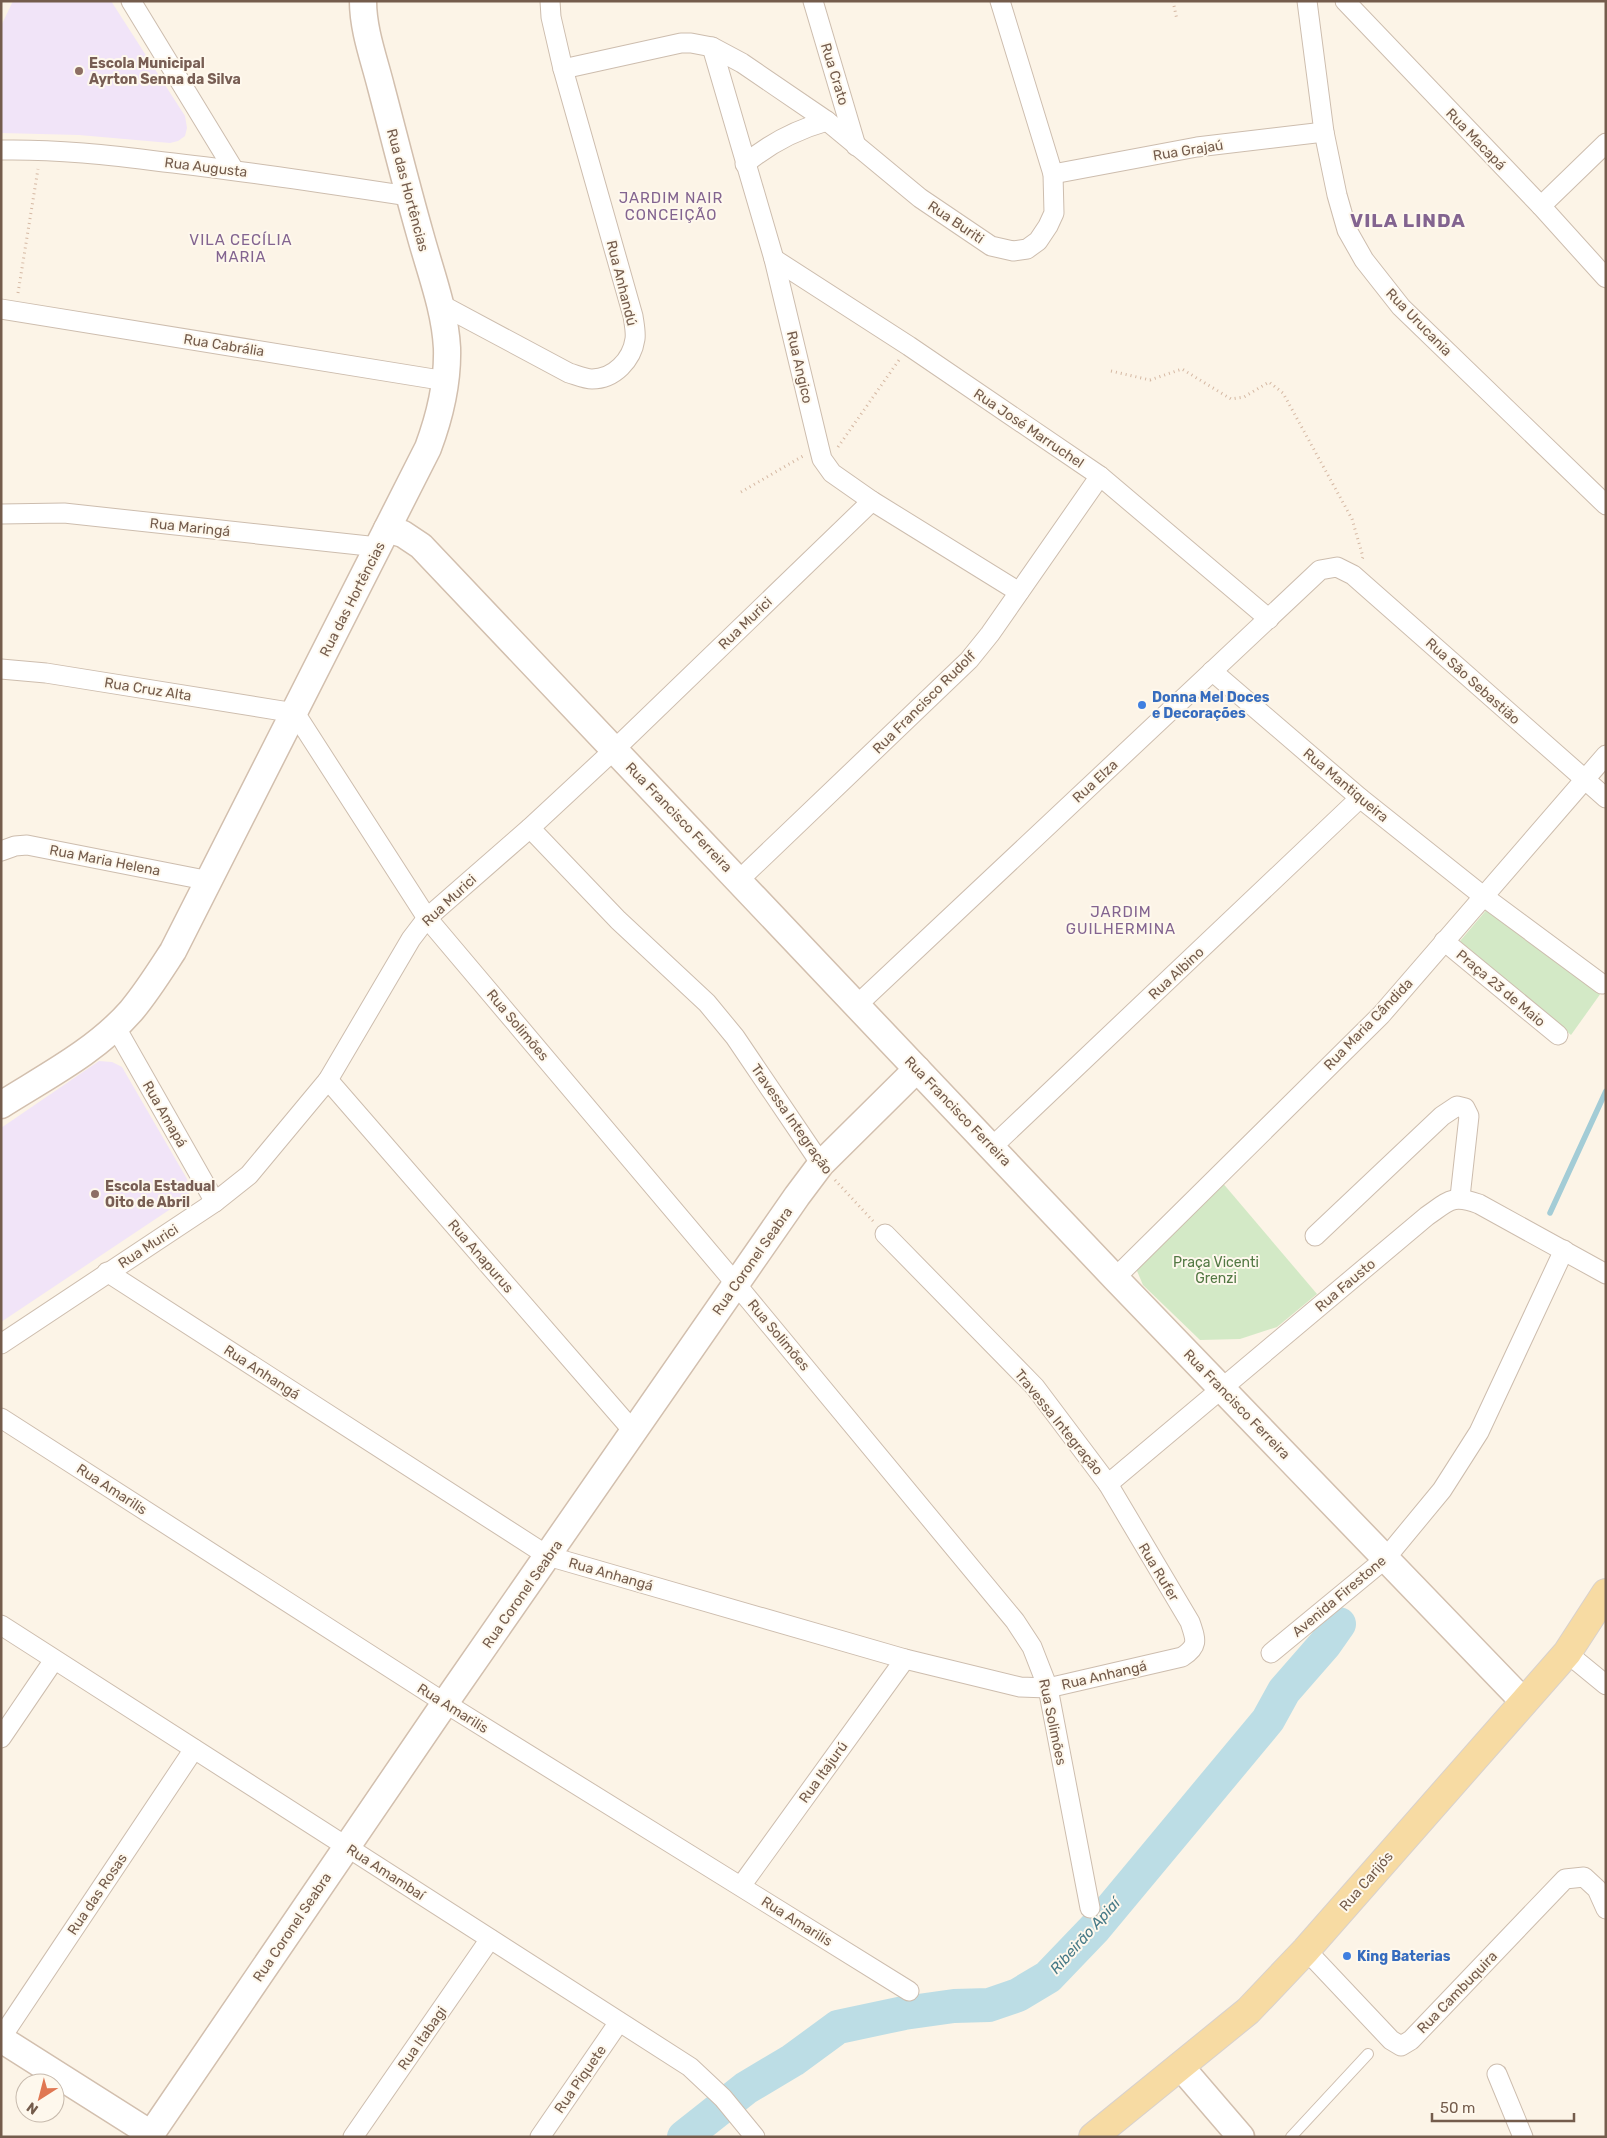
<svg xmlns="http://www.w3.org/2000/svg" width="1607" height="2138" font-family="Rubik,sans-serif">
<rect width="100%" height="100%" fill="#fcf4e7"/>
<!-- education -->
<g fill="#f1e4f8">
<polygon points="13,1 111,1 185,116 187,128 185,136 178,141 170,143 79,135 1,133 1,26"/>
<polygon points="99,1061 112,1062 122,1067 187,1179 190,1191 187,1198 1,1322 1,1128"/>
</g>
<!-- green -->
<g fill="#d3e9c6">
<polygon points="1489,907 1601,993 1571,1035 1460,941"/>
<polygon points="1221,1181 1317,1294 1277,1327 1240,1339 1200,1340 1143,1285 1137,1271 1137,1264"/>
</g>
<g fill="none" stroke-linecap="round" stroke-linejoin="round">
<!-- stream -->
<polyline stroke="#a3ccd6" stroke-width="5.5" points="1550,1213 1606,1091"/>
<!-- river -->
<polyline stroke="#bcdde5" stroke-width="34" points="684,2137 746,2088 793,2060 838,2027 904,2013 954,2006 989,2005 1018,1995 1048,1977 1095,1928 1268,1720 1284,1691 1325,1644 1339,1624"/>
<!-- lane casing -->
<g stroke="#cdbdae" stroke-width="12">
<polyline id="lane" points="1291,2137 1368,2054"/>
</g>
<!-- street casing -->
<g stroke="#cdbdae" stroke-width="21">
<g id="street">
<polyline points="131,1 234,170"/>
<polyline points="813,1 856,146"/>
<polyline points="1307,1 1324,132 1337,195 1347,230 1364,260 1401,307 1606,505"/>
<polyline points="1345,1 1541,206 1606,278"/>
<polyline points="712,47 774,259 819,447 822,459 832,473 872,501 1019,592"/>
<polyline points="563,69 681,43 691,43 712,47 742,63 827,121 920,198 991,246 1013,251 1027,249 1038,241 1048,226 1054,213 1053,174 1000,1"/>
<path d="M1,150c55,-1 109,5 163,12 82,9 164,22 245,34"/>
<path d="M745,164c25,-21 50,-34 82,-43"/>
<polyline points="1053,174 1197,147 1324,132"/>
<polyline points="1541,206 1606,143"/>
<polyline points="774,259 909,346 1100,476 1269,619"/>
<path d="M440,304l129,69c7,2 16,6 23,6 22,0 40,-19 43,-40 1,-7 -1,-16 -2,-23l-70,-247 -12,-52 -1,-16"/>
<polyline points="1,309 446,381"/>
<polyline points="1,514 64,513 378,547"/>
<polyline points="1,669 46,673 295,713 427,918 736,1284 1015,1621 1032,1647 1048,1688 1090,1908"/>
<polyline points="1212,671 1360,798 1483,896 1602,984"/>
<polyline points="530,828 618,920 707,1003 735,1037 821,1164"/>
<polyline points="1,851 15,846 27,845 210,881"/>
<polyline points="739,880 969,660 990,634 1100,476"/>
<polyline points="1444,941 1558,1035"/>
<polyline points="857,1005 1320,570 1337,567 1353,575 1606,798"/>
<polyline points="115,1026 215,1202"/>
<polyline points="328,1080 634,1432"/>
<polyline points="992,1147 1360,798"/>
<polyline points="1315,1236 1442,1116 1457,1106 1465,1108 1469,1116 1460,1197"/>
<path d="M107,1272l441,284 357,103 115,28 28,1 134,-31c17,-11 14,-17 8,-35l-82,-138 -73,-97 -150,-153"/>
<polyline points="1115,1278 1381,1015 1606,755"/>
<polyline points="1,1344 215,1202 249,1175 328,1080 411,939 427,918 530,828 615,749 872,501"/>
<polyline points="1,1418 445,1703 909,1991"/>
<path d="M1108,1484l319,-268c22,-15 25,-22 52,-12l127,70"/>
<polyline points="1,1625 690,2067 723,2098 755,2137"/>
<polyline points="1271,1653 1385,1559 1442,1490 1479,1432 1564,1250"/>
<polyline points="1567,1653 1606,1685"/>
<polyline points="1,1738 54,1660"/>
<polyline points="741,1886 905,1659"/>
<polyline points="1306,1950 1391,2040 1401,2046 1411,2040 1565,1879 1584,1877 1597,1889 1606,1909"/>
<polyline points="1,2038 194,1749"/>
<polyline points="1497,2074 1523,2137"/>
<polyline points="353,2137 490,1939"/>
<polyline points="540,2137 619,2022"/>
</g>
</g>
<!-- secondary casing -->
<g stroke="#d2bfae" stroke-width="29">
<g id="secondary">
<polyline points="387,529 403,534 421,546 1115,1278 1524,1702"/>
<path d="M1,1105c44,-28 95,-54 130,-94 16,-19 29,-40 42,-60l255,-503c12,-32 20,-65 19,-100 -2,-39 -17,-77 -27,-114 -14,-49 -26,-98 -39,-147 -7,-28 -18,-57 -18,-86"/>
<polyline points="1,2039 151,2134"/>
<polyline points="1180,2066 1241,2137"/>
<polyline points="149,2137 445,1703 797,1196 821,1164 917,1069"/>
</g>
</g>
<!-- primary casing -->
<g stroke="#d8d1cd" stroke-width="30">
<polyline id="primary" points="1093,2137 1248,2011 1306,1950 1567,1653 1606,1593"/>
</g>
<!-- path -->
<g stroke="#d5b8a3" stroke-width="3" stroke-dasharray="1 4" stroke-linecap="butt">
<polyline points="1173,1 1177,20"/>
<polyline points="18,293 38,169"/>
<polyline points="1111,371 1150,380 1182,369 1231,399 1244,397 1269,382 1283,393 1352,519 1363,557 1362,559"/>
<polyline points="838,447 899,360"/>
<polyline points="741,492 803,456"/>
<polyline points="835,1180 873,1221"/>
</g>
<!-- lane -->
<use href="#lane" stroke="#fff" stroke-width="10"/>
<!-- street -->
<use href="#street" stroke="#fff" stroke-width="19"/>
<!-- secondary -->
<use href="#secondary" stroke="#fff" stroke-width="26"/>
<!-- primary -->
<use href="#primary" stroke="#f7dba3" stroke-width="28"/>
</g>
<!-- markers -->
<g fill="#8d6e63" stroke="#fef8ed" stroke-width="2">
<circle cx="79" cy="71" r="5"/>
<circle cx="95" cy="1194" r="5"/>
</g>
<g fill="#3f7fe0" stroke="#fef8ed" stroke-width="2">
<circle cx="1142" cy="705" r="5"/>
<circle cx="1347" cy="1956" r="5"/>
</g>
<g text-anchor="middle" stroke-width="4" stroke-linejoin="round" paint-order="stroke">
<!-- education labels -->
<g font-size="14" font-weight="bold" fill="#785e54" stroke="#fef8ed" text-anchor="start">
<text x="89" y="68">Escola Municipal<tspan x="89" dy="16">Ayrton Senna da Silva</tspan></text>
<text x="105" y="1191">Escola Estadual<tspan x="105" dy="16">Oito de Abril</tspan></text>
</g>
<!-- street labels -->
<g font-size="14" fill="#745c4c" stroke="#fef8ed">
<text transform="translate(835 74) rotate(73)" y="5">Rua Crato</text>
<text transform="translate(1476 139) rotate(46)" y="5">Rua Macapá</text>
<text transform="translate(1188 150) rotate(-9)" y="5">Rua Grajaú</text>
<text transform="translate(206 167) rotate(7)" y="5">Rua Augusta</text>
<text transform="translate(408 190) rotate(75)" y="5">Rua das Hortências</text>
<text transform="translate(956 222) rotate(34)" y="5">Rua Buriti</text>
<text transform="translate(622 283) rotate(76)" y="5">Rua Anhandú</text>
<text transform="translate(1419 322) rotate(46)" y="5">Rua Urucania</text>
<text transform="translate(224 345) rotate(9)" y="5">Rua Cabrália</text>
<text transform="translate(800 367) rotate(77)" y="5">Rua Angico</text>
<text transform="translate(1029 428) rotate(34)" y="5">Rua José Marruchel</text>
<text transform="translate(190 527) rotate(6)" y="5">Rua Maringá</text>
<text transform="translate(352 599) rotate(-63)" y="5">Rua das Hortências</text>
<text transform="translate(745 623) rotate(-44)" y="5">Rua Murici</text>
<text transform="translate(1473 681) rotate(42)" y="5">Rua São Sebastião</text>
<text transform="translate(148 689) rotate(9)" y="5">Rua Cruz Alta</text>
<text transform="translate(924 702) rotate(-45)" y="5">Rua Francisco Rudolf</text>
<text transform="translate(1095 781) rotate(-43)" y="5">Rua Elza</text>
<text transform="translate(1346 785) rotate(40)" y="5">Rua Mantiqueira</text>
<text transform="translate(679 817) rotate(46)" y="5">Rua Francisco Ferreira</text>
<text transform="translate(105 860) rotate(11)" y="5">Rua Maria Helena</text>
<text transform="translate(449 900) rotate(-43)" y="5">Rua Murici</text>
<text transform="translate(1176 973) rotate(-43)" y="5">Rua Albino</text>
<text transform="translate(1501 988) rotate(40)" y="5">Praça 23 de Maio</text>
<text transform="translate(1368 1024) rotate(-46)" y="5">Rua Maria Cândida</text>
<text transform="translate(518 1025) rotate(50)" y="5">Rua Solimões</text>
<text transform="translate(958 1111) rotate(46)" y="5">Rua Francisco Ferreira</text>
<text transform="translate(165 1114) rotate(60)" y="5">Rua Amapá</text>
<text transform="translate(792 1119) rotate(55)" y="5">Travessa Integração</text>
<text transform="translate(148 1246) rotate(-33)" y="5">Rua Murici</text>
<text transform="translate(481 1256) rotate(49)" y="5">Rua Anapurus</text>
<text transform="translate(752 1261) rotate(-55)" y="5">Rua Coronel Seabra</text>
<text transform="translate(1345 1285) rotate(-40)" y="5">Rua Fausto</text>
<text transform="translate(779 1335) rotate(50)" y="5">Rua Solimões</text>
<text transform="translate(262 1372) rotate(33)" y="5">Rua Anhangá</text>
<text transform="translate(1237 1404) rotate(46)" y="5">Rua Francisco Ferreira</text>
<text transform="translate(1059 1422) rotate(51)" y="5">Travessa Integração</text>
<text transform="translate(112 1489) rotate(33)" y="5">Rua Amarilis</text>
<text transform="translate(1159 1572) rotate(59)" y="5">Rua Rufer</text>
<text transform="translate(611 1574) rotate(16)" y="5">Rua Anhangá</text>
<text transform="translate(522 1594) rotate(-55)" y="5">Rua Coronel Seabra</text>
<text transform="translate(1339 1596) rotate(-40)" y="5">Avenida Firestone</text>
<text transform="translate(1104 1675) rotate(-13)" y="5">Rua Anhangá</text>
<text transform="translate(453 1708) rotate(32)" y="5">Rua Amarilis</text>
<text transform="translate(1053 1722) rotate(78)" y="5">Rua Solimões</text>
<text transform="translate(823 1772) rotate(-54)" y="5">Rua Itajurú</text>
<text transform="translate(386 1872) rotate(33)" y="5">Rua Amambaí</text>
<text transform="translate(1366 1881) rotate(-49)" y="5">Rua Carijós</text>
<text transform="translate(97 1894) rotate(-56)" y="5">Rua das Rosas</text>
<text transform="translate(797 1921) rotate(32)" y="5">Rua Amarilis</text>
<text transform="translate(292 1927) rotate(-56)" y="5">Rua Coronel Seabra</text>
<text transform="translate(1457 1992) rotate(-46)" y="5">Rua Cambuquira</text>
<text transform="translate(422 2038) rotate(-55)" y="5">Rua Itabagi</text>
<text transform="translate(580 2079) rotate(-55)" y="5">Rua Piquete</text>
</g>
<!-- shop labels -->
<g font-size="14" font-weight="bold" fill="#366cbe" stroke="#fef8ed" text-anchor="start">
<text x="1152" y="702">Donna Mel Doces<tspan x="1152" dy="16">e Decorações</tspan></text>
<text x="1357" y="1961">King Baterias</text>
</g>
<!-- park labels -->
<g font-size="14" fill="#537944" stroke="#fef8ed">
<text x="1216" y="1267">Praça Vicenti<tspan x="1216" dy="16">Grenzi</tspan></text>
</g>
<!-- neighbourhood labels -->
<g font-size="15" letter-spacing="1" fill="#836490" stroke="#fef8ed">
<text x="671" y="203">JARDIM NAIR<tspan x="671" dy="17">CONCEIÇÃO</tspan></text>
<text x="241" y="245">VILA CECÍLIA<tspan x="241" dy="17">MARIA</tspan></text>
<text x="1121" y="917">JARDIM<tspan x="1121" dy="17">GUILHERMINA</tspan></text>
</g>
<!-- water labels -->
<g font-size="15" font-style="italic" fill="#477a87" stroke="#fef8ed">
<text transform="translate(1085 1936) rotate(-48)" y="5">Ribeirão Apiaí</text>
</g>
<!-- district labels -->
<g font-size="19" font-weight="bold" letter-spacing="1" fill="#836490" stroke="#fef8ed">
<text x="1408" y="227">VILA LINDA</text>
</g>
</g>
<!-- border -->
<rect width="1607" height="2138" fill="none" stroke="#745c4c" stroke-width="5"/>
<!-- north arrow -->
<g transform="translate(40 2098) rotate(216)"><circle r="24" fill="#fef8ed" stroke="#c7baad"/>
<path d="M0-4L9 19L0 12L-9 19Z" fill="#e07752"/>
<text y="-8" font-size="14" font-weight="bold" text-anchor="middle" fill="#745c4c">N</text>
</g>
<!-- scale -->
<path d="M1432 2113v8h142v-8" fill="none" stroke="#745c4c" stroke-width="2.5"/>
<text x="1440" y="2113" font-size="15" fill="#745c4c" stroke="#fef8ed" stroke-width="4" paint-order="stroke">50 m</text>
</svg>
